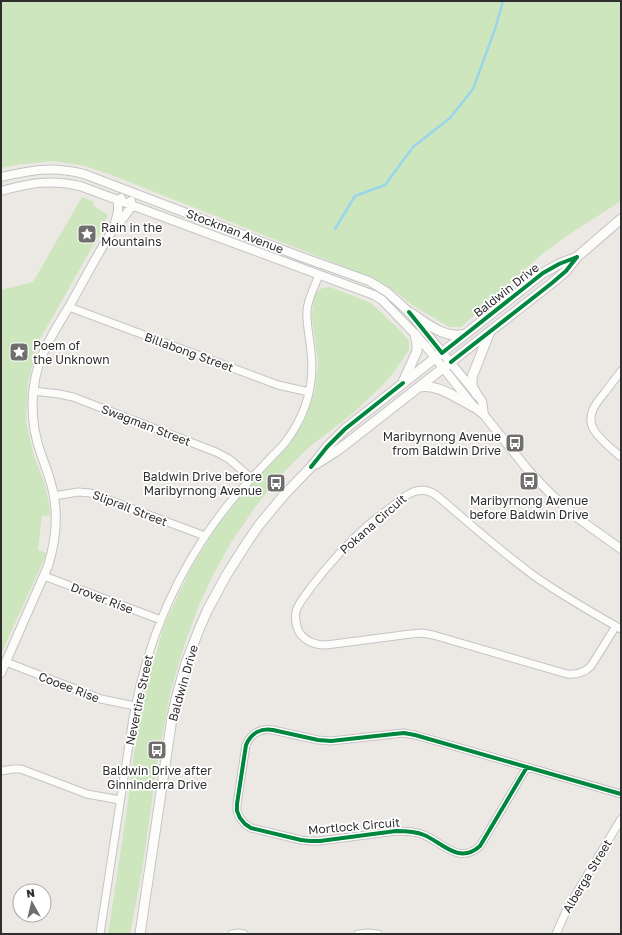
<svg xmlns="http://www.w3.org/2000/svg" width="622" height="935" viewBox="0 0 622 935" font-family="'Golos Text',sans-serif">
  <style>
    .green { fill: #cee6be }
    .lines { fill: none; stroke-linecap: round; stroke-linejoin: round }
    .stream { stroke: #99d6ec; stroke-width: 2.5 }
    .minor-casing { stroke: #c5c4c5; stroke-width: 9 }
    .tertiary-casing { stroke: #c5c4c5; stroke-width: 10 }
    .secondary-casing { stroke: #c5c4c5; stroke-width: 11 }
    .minor { stroke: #fcfcfb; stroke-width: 7 }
    .tertiary { stroke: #fcfcfb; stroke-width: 8 }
    .secondary { stroke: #fcfcfb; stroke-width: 9 }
    .cycleway-casing { stroke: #fff; stroke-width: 6 }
    .cycleway { stroke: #00873e; stroke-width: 4 }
    .labels { text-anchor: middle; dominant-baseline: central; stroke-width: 3.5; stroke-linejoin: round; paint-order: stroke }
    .poi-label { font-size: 12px; fill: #2e2e2e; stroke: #fff; text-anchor: start }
    .street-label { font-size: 12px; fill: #2e2e2e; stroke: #fff }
  </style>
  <rect width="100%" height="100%" fill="#ece8e4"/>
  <path class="green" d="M1,1H621V201L565,237L542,254L461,327H449L412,305L397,293L375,279L109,174L85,166L52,161L17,165L1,168Z
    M82,197L93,201L94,206L108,215L103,228L39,341L28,382L26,422L34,456L45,484L51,515L42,516L38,550L47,553L1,654V327L2,323L1,290L33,282Z
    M330,287L371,303L401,331L409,341V350L394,372L384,384L351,415L308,448L280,476L256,506L232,541L212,577L199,605L184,646L171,690L158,759L142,871L130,934H108L127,809L139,714L164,625L192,566L217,526L252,482L289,445L303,423L315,391L318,363L312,317L313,304L316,293L322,288Z"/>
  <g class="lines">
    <path class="stream" d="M335,229L355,196L385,185L413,147L450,118L473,89L495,29L503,1"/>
    <g class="minor-casing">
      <path id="minor" d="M69,307L278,385L309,392
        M621,371C616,378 611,384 606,391C597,402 585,415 594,430C600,440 612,449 621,457
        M33,391L59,394L73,397L216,452L229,459L251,478
        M54,496L78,492L90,493L205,536
        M44,576L161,620
        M616,626L591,666C584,673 577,675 567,674L433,635L422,633L411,634L326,645C315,645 305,641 299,632C296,626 295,618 296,611C299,602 307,593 312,586C329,564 346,545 366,527C379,516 393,506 407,495C417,489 427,489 436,495C468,522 499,550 533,575C561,595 591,612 621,629
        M6,662L101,699L135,706
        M527,767L480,846C459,865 443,843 424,835C415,831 405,831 396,831L320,841H310L301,840L251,828L245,824L240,818L237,811V804L246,745C251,733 261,728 273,730L318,740L331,741L394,734L404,733L415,735L621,794
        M1,771L13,769H21L87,794L120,800
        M100,934L133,718C147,641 178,568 227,506C245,484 265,464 284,444C305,417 315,386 311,352C310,339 306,323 307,310C308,299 315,285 319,275
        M232,934L239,933L244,934
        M358,934L368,933L378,934
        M556,934L567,909L621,819"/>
    </g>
    <g class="tertiary-casing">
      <path id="tertiary" d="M1,177C32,170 52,166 84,174L299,256L369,281L387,292L409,312L482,401L484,415
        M1,191C30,183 50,179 80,186L374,295L382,300L415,334L429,350L474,407L484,415L528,470L541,484L553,496L579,519L621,549
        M114,226L118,212V200L121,198
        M1,673L48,566C55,544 58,521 54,497C52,482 46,468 41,454C31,426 30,396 38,367C45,345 58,325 70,305C84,280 97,255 112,231C117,223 133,211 131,201"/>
    </g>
    <g class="secondary-casing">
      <path id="secondary" d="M409,312C426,322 444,340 465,334
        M403,382L417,351V344L415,334
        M419,387C437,383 458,399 474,407
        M477,395L472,386V377L489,334
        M316,464L335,452L346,444L552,283L566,271L577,257L621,219
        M140,934L172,718L176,699L186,663L200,627L208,609L227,574L248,541L259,525L284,495L311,467L327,447L345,429L543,273L559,264L577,257"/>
    </g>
    <use href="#minor" class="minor"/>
    <use href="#tertiary" class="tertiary"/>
    <use href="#secondary" class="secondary"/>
    <g class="cycleway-casing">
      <path id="cycleway" d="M409,312L442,353L543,273L559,264L577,257
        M451,362L552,283L566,271L577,257
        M311,467L327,447L345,429L403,383
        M527,767L480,846C459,865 443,843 424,835C415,831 405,831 396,831L320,841H310L301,840L251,828L245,824L240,818L237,811V804L246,745C251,733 261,728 273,730L318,740L331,741L394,734L404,733L415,735L621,794"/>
    </g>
    <use href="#cycleway" class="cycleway"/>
  </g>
  <defs>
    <g id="sight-square" transform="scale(1)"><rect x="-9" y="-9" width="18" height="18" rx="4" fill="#706f6e" stroke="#fff"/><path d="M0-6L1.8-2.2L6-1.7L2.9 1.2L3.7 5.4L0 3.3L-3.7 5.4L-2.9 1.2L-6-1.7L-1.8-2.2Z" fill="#fff"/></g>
    <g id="bus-square" transform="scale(1)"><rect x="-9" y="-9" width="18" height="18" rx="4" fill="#706f6e" stroke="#fff"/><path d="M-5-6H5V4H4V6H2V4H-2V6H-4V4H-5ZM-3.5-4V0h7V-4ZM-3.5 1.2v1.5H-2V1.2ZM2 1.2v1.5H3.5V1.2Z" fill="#fff"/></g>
  </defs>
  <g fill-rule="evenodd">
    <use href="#sight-square" x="87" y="234"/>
    <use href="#sight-square" x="19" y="352"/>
    <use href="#bus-square" x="515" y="443"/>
    <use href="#bus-square" x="529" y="481"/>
    <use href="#bus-square" x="276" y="483"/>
    <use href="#bus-square" x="157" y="750"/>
  </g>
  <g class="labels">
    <g class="poi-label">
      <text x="101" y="227">Rain in the<tspan x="101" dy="14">Mountains</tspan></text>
      <text x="33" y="345">Poem of<tspan x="33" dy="14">the Unknown</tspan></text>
      <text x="501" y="436" text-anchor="end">Maribyrnong Avenue<tspan x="501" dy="14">from Baldwin Drive</tspan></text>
      <text x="262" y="476" text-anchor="end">Baldwin Drive before<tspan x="262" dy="14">Maribyrnong Avenue</tspan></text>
      <text x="529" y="500" text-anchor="middle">Maribyrnong Avenue<tspan x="529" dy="14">before Baldwin Drive</tspan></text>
      <text x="157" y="770" text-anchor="middle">Baldwin Drive after<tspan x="157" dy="14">Ginninderra Drive</tspan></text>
    </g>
    <g class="street-label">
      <text transform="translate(235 231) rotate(21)">Stockman Avenue</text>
      <text transform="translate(506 290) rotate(-38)">Baldwin Drive</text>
      <text transform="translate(189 352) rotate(20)">Billabong Street</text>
      <text transform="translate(146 425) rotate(21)">Swagman Street</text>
      <text transform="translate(130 508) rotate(21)">Sliprail Street</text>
      <text transform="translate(373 524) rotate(-41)">Pokana Circuit</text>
      <text transform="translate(102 598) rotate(21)">Drover Rise</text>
      <text transform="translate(183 683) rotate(-74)">Baldwin Drive</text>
      <text transform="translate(69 687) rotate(21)">Cooee Rise</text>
      <text transform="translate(139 700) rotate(-78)">Nevertire Street</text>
      <text transform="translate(354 826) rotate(-5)">Mortlock Circuit</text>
      <text transform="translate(587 876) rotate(-59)">Alberga Street</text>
    </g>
  </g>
  <rect width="622" height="935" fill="none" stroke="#2e2e2e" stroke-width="4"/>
  <g transform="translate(32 903) rotate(352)"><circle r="19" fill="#ffffff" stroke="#ababab"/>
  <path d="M0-3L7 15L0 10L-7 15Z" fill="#706f6e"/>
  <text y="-6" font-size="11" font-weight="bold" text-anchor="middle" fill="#2e2e2e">N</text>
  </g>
</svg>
